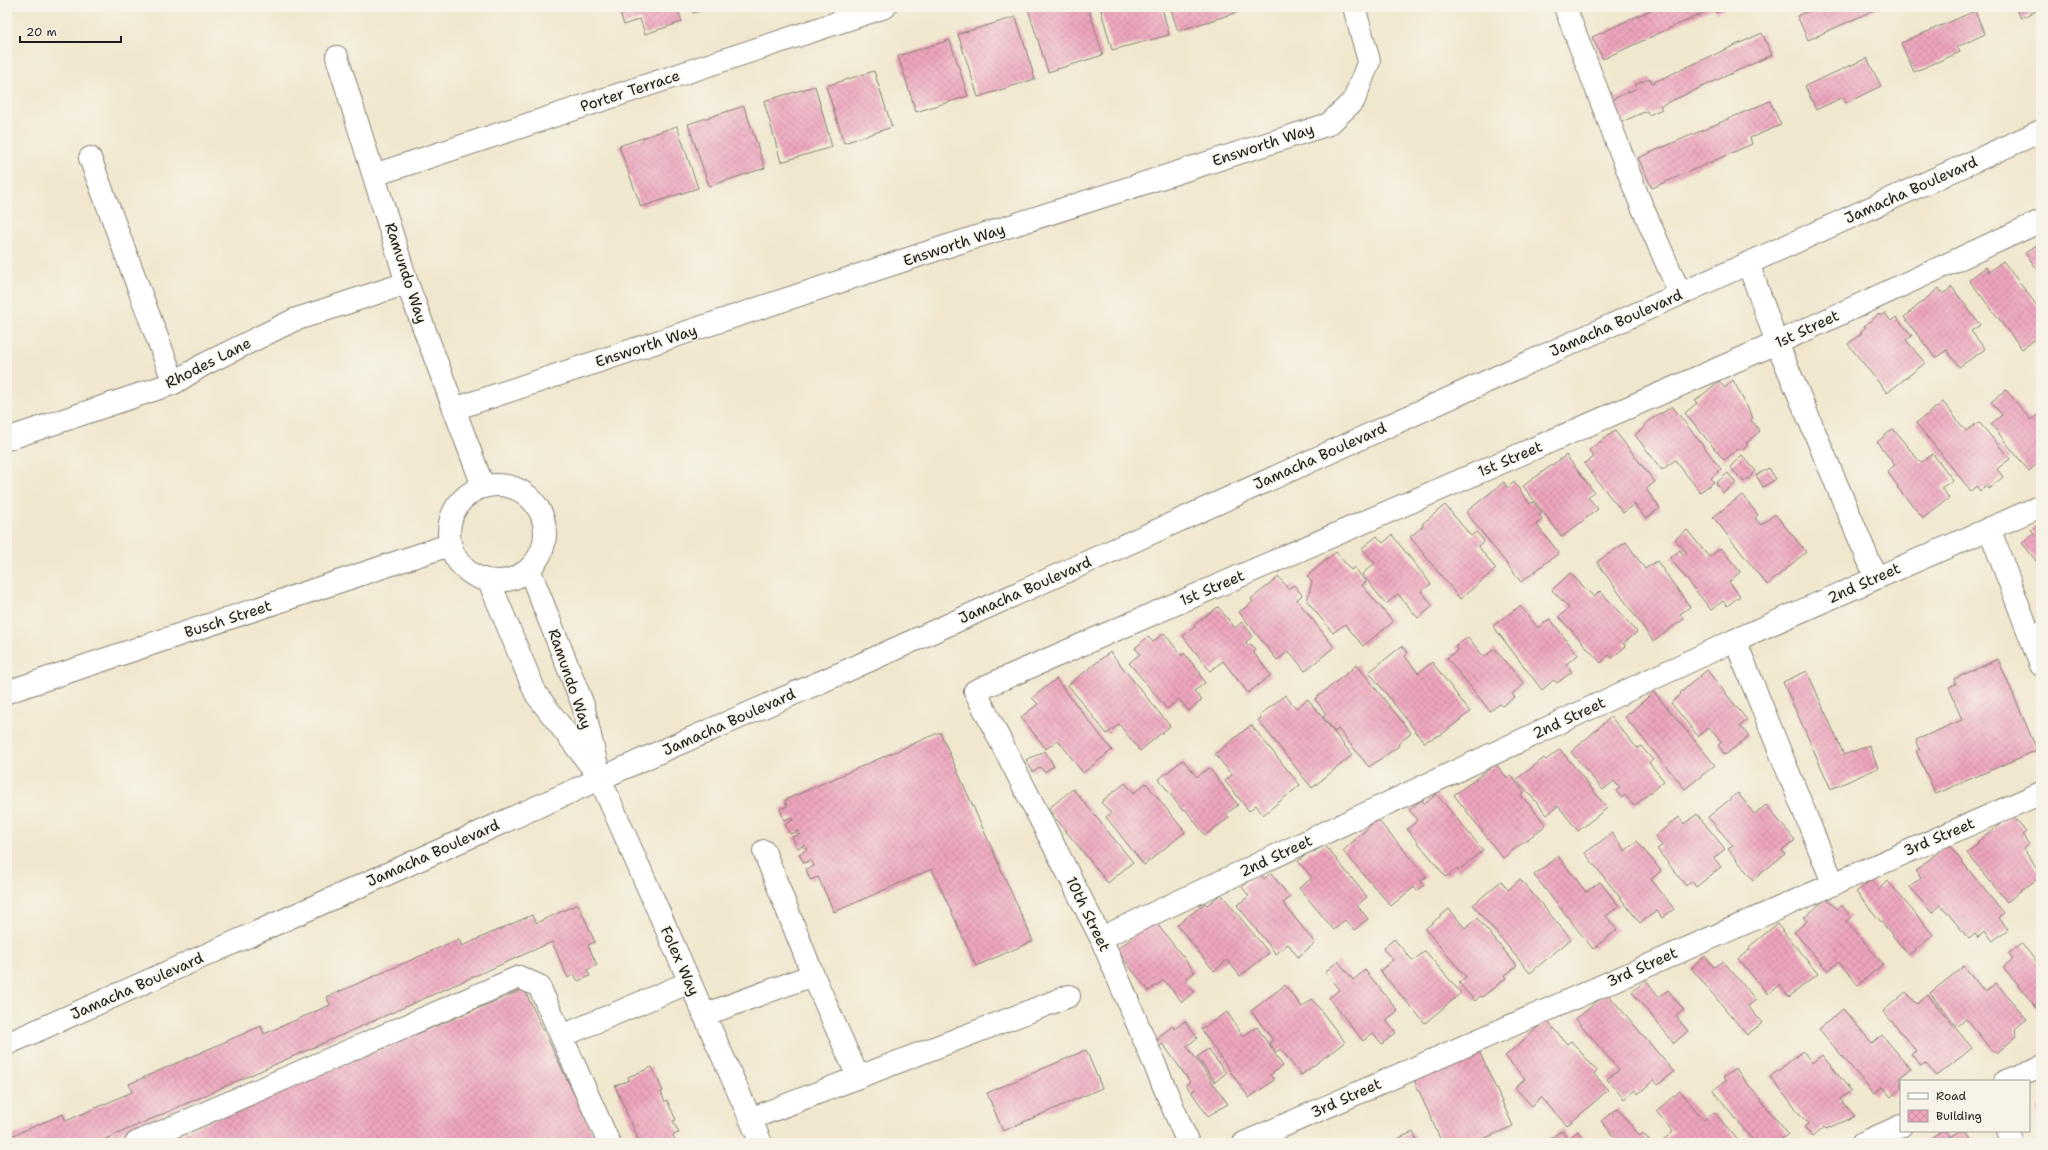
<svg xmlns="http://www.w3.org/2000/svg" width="2048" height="1150" viewBox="0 0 2048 1150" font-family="'Shantell Sans',sans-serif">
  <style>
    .building { fill: url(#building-cross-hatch) }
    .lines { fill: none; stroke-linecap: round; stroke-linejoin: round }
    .minor-casing { stroke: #868275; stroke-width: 24 }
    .major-casing { stroke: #868275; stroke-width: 24 }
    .minor { stroke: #fff; stroke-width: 22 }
    .major { stroke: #fff; stroke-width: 22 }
    .labels { text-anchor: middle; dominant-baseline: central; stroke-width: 3; stroke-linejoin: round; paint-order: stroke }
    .street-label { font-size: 15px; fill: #1c1c1c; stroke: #f7f3e8 }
  </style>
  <defs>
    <pattern id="building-cross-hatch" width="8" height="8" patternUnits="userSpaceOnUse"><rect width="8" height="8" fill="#eda4bd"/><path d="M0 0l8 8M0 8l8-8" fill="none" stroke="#cb8da2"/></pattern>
  </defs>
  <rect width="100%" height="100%" fill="#f7f3e8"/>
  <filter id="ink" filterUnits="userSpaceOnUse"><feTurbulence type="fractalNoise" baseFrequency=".025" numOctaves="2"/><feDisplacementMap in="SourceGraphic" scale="8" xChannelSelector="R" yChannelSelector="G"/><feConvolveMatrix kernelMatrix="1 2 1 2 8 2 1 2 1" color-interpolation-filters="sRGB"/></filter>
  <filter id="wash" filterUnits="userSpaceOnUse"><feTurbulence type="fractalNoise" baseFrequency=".012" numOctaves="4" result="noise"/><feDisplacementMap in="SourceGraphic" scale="16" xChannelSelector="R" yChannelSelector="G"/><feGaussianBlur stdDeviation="0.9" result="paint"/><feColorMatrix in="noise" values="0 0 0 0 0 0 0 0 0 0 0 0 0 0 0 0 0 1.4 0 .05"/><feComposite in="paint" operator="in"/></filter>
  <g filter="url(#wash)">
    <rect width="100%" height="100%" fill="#f0e7ce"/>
    <g id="blocks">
      <path class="building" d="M618,7H677L682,22L645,34L640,19L624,25Z
        M691,7H712L693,13Z
        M1034,7H1088L1103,55L1048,72L1028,9Z
        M1100,7H1162L1169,35L1112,50Z
        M1170,7H1236L1238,12L1178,31Z
        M1657,7H1728L1716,13L1714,8L1603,59L1592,37Z
        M1818,7H1881L1808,40L1797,16Z
        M2015,7H2041V9L2021,18Z
        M1975,11L1985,34L1957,47L1960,52L1914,72L1901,43Z
        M1016,17L1035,79L978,97L958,34Z
        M1762,33L1772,55L1660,106L1662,109L1649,115L1647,111L1619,123L1609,101L1637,88L1635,85L1650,78L1652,83Z
        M950,40L968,96L916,112L898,56Z
        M1867,58L1881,86L1846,103L1843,97L1816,110L1805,86Z
        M874,71L892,127L844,143L826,86Z
        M815,86L832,147L781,162L764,101Z
        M1770,101L1781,125L1750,138L1752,144L1652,188L1638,158Z
        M744,106L765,168L709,186L688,124Z
        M677,126L698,188L641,207L619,146Z
        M2038,244L2041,246V274L2025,253Z
        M2003,261L2041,311V342L2037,338L2022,349L1969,280L1986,267L1989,272Z
        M1952,287L1980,325L1971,331L1985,349L1959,367L1947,350L1935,358L1904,317L1939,288L1943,294Z
        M1885,313L1891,321L1896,317L1912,336L1906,340L1925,363L1887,393L1848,344L1862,333L1860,332L1866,327L1864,326L1879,314L1880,316Z
        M1733,380L1753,418L1751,420L1760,431L1746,443L1748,445L1742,450L1739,448L1724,460L1685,413L1697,403L1695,401L1719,381L1725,388Z
        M2006,390L2031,420L2041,412V464L2039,462L2029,471L1991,424L2002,415L1991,402Z
        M1943,402L1966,431L1979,422L2010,459L1997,469L2003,477L1989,489L1987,486L1980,491L1976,486L1971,491L1916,423Z
        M1672,406L1721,469L1711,478L1714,482L1700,492L1675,460L1662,470L1635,435L1646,426L1644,425L1660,413L1661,414Z
        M1893,429L1921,463L1933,454L1953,480L1941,488L1949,498L1923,518L1897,487L1898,486L1887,471L1895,465L1877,442Z
        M1615,431L1655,482L1646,489L1660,508L1646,519L1634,504L1623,513L1584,464L1594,457L1589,450Z
        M1566,455L1594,492L1588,497L1598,509L1562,537L1523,486Z
        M1742,455L1756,471L1744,482L1730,467Z
        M1769,468L1776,479L1763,487L1756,475Z
        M1728,473L1736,483L1723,493L1716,483Z
        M1504,482L1507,488L1514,482L1530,504L1533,502L1542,513L1539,515L1543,519L1536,524L1559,553L1521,582L1466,512Z
        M1742,495L1758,515L1755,518L1761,525L1775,514L1806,552L1767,585L1713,517Z
        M1445,505L1471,536L1476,532L1484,541L1478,546L1496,569L1460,599L1410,537L1423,526L1422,524Z
        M2041,523V567L2022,543L2034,533L2031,530Z
        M1687,530L1709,557L1721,548L1740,572L1729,582L1740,596L1727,606L1723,601L1711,610L1670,558L1680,550L1683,555L1687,553L1675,539Z
        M1392,535L1431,584L1421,591L1433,606L1418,618L1398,594L1386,604L1362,574L1375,563L1362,548L1377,536L1383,543Z
        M1626,542L1645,569L1657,561L1690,607L1680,614L1684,619L1653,641L1597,562Z
        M1336,552L1351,570L1354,567L1366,582L1362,585L1393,622L1363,646L1345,624L1333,633L1307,601L1312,582L1307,576Z
        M1570,573L1594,597L1600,591L1637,632L1623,644L1626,646L1612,658L1609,655L1601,663L1559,617L1569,608L1552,590Z
        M1279,577L1288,589L1294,585L1302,595L1297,600L1334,647L1305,671L1289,651L1277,660L1239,612L1253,602L1251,599Z
        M1520,606L1538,628L1550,619L1578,655L1566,664L1572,672L1557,683L1554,680L1542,690L1493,626Z
        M1218,607L1235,628L1242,622L1253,636L1246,642L1248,646L1251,644L1255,649L1253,652L1271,675L1248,693L1223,661L1210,671L1183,636L1195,627L1194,625Z
        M1164,633L1182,656L1184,653L1201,674L1200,675L1205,683L1194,691L1202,700L1189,711L1179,699L1167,709L1129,663L1140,654L1135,648L1148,637L1153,642Z
        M1468,637L1484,657L1495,649L1524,684L1512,694L1515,697L1502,706L1500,704L1490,711L1447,658L1458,650L1455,647Z
        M1402,646L1408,653L1405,656L1418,673L1432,662L1470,712L1442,734L1424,742L1369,672Z
        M1110,652L1170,726L1140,751L1119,724L1107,734L1068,685Z
        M1998,659L2037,750L1936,794L1916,751L1920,749L1916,740L1962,720L1949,687L1956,684L1954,679Z
        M1357,665L1411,733L1398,744L1399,746L1369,767L1338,729L1335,732L1323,717L1326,714L1315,699Z
        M1707,670L1747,720L1740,726L1749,736L1725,755L1718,745L1722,742L1709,727L1698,736L1671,703L1681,694L1680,693Z
        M1807,671L1844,755L1869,745L1878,768L1831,789L1783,682Z
        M1056,679L1112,750L1083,773L1058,740L1046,749L1021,717L1038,704L1032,698Z
        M1654,692L1715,765L1685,789L1625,717Z
        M1285,695L1296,708L1308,699L1352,755L1312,788L1258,720L1261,718L1259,716Z
        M1611,717L1637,748L1641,746L1653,760L1649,763L1664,781L1634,806L1625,795L1622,798L1616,791L1620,788L1614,781L1603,790L1571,752Z
        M1251,725L1300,785L1263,815L1256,805L1249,811L1225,781L1232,775L1215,754Z
        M940,732L1033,941L976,966L932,869L834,912L818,877L810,880L806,869L814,866L811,860L804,863L799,854L807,850L805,845L798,848L792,837L800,834L798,831L790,834L785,824L793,820L792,817L784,820L780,809L787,806L785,800Z
        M1560,749L1607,808L1578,831L1558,806L1547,815L1517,779L1544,758L1546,760Z
        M1045,751L1054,766L1044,772L1040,767L1033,772L1026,760Z
        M1183,760L1197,777L1209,768L1238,805L1226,814L1229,818L1205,835L1185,809L1183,811L1159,779Z
        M1496,764L1507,778L1511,775L1524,792L1521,795L1546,825L1503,858L1454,795Z
        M1125,783L1134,793L1146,783L1185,832L1144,865L1106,817L1111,813L1101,802Z
        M1073,789L1133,862L1108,883L1048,809Z
        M1738,793L1754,814L1766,805L1795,840L1782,851L1785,854L1753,880L1728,849L1733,846L1708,817Z
        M1436,794L1483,850L1458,871L1457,868L1446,877L1407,829L1418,820L1409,810L1422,800L1425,804Z
        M1697,814L1725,849L1714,858L1721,867L1696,887L1692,881L1686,886L1657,849L1662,846L1655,836L1679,817L1684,824Z
        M2012,815L2026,832L2022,835L2029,844L2023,849L2041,873V876L2007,902L1967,853L1978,843L1977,842Z
        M1377,819L1427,877L1421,881L1424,885L1417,891L1414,887L1391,906L1343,851Z
        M1612,833L1625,851L1637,841L1661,871L1651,879L1674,909L1662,918L1657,911L1640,923L1585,853Z
        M1324,844L1367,897L1357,905L1368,919L1354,930L1345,920L1334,930L1299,888L1312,878L1298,861L1312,850L1314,852Z
        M1948,844L2004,914L1999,918L2008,929L1993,941L1985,931L1978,938L1975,934L1969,939L1941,905L1932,913L1910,887L1921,878L1915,871Z
        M1558,856L1586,892L1600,882L1619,906L1606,916L1617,930L1593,949L1534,875Z
        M1259,873L1264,879L1271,873L1290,898L1283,903L1315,943L1298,957L1288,944L1276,954L1237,905L1249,896L1242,887Z
        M1520,879L1571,939L1530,973L1473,905L1501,881L1508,890Z
        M1871,880L1879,889L1888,881L1933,935L1909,955L1856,892Z
        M1221,894L1269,953L1240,976L1227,960L1214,971L1177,925L1205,903L1207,905Z
        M1827,898L1837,909L1841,905L1851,917L1846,921L1883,964L1858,985L1839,962L1828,971L1794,932L1807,921L1804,918Z
        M578,904L595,942L588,945L597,965L587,970L590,976L578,981L574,974L568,978L552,942L97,1143H7V1138L63,1114L66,1121L132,1092L129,1084L261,1026L264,1034L330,1005L327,997L459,939L462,946L532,915L536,923Z
        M1449,909L1465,928L1477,918L1517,966L1504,976L1506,978L1482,997L1480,996L1475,1001L1459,983L1466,977L1425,929Z
        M1153,919L1195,972L1185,980L1194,992L1182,1002L1164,980L1149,991L1116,950L1132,938L1129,934Z
        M1777,924L1818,974L1789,997L1779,985L1768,994L1738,959L1750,949L1749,947Z
        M1394,939L1413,961L1425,951L1461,993L1425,1023L1380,971L1393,960L1383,949Z
        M2021,943L2041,967L2040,1012L2003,967L2013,959L2009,953Z
        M1705,956L1714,967L1723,961L1756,1000L1748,1006L1762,1023L1747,1035L1691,968Z
        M1338,961L1353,980L1365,970L1398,1011L1386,1020L1396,1033L1382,1044L1373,1033L1363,1041L1329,998L1339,990L1325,972Z
        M1964,966L1985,992L1996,983L2027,1019L2015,1029L2017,1036L1997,1053L1995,1050L1993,1052L1966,1019L1957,1027L1930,993Z
        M1646,980L1659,997L1668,990L1684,1010L1676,1016L1688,1031L1674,1043L1632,992Z
        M1285,985L1302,1007L1312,999L1345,1042L1301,1075L1281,1049L1276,1052L1269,1043L1273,1040L1251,1011Z
        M524,989L597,1143H157Z
        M1906,992L1917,1004L1928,995L1972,1048L1937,1076L1925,1063L1921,1066L1911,1054L1916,1051L1883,1011Z
        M1607,993L1674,1072L1658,1085L1654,1080L1638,1094L1635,1090L1624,1099L1607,1079L1619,1070L1576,1019Z
        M1843,1009L1872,1043L1882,1035L1911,1069L1899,1078L1901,1081V1088L1891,1097L1882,1087L1874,1094L1819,1029Z
        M1227,1012L1243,1036L1257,1027L1283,1066L1270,1075L1274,1080L1249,1098L1201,1029Z
        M1546,1020L1567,1044L1571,1041L1597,1071L1594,1074L1608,1090L1567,1126L1541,1097L1532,1106L1515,1088L1525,1079L1505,1056Z
        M1185,1021L1197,1038L1187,1046L1228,1104L1208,1116L1192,1093L1195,1089L1191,1092L1186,1085L1190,1082L1163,1044L1159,1047L1155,1041L1159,1039L1158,1037L1173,1026L1175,1029Z
        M1208,1049L1226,1073L1215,1082L1197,1057Z
        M1086,1050L1102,1088L1003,1131L987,1093Z
        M1479,1051L1513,1126L1474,1143H1442L1414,1080Z
        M1803,1051L1812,1063L1822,1055L1851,1091L1840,1099L1855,1116L1826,1129L1824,1127L1812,1137L1804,1127L1808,1124L1770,1077Z
        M652,1067L663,1091L661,1092L665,1102L667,1100L676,1120L673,1121L679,1133L673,1135L676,1143H640L615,1086L629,1080L628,1077Z
        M1735,1068L1788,1134L1777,1143H1755L1713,1090L1726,1081L1723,1078Z
        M1680,1091L1704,1120L1714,1112L1739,1143H1665L1663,1140L1673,1132L1656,1111Z
        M2041,1105V1114L2037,1109Z
        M1618,1108L1640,1136L1643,1133L1651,1143H1619L1601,1121Z
        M1562,1130L1568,1139L1578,1131L1587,1143H1545Z
        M1941,1131H1946L1950,1137L1959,1131H1966L1974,1143H1923Z
        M1413,1132L1418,1143H1402L1399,1138Z"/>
    </g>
  </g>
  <g filter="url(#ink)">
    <use href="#blocks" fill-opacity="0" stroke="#868275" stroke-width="1"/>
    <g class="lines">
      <g class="minor-casing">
        <path id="minor" d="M1565,7L1638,197L1680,294
          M337,57L407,283L483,486
          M90,158L174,383
          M374,175L885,7
          M1748,263L1777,343L1876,578
          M454,409L923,254L1329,124L1354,100L1369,61L1354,7
          M7,439L174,383L203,365L294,320L407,283
          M449 533a48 48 0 1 1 96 0a48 48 0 1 1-96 0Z
          M1989,528L2041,665
          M529,569L583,705L600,779L761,1143
          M489,581L536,694L595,771
          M1735,640L1833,883
          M7,692L449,545
          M764,851L813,975
          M1101,938L1735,640L2041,506
          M704,1015L813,975L858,1077
          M562,1036L690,982
          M2005,1081L2041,1067
          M750,1119L1069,996
          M2008,1131L2012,1143
          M136,1143L519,977L539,986L609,1143
          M1188,1143L1101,938L975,691L1777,343L2041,221
          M1244,1143L2041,793
          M1863,1143L1901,1126"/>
      </g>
      <g class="major-casing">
        <path id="major" d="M7,1044L662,751L846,671L2041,131"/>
      </g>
      <use href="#minor" class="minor"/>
      <use href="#major" class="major"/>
    </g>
  </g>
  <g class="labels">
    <g class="street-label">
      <text transform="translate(630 91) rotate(-18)">Porter Terrace</text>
      <text transform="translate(1263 145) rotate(-18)">Ensworth Way</text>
      <text transform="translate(1911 190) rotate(-24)">Jamacha Boulevard</text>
      <text transform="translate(954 245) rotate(-18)">Ensworth Way</text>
      <text transform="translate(406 273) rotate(72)">Ramundo Way</text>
      <text transform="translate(1616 323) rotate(-24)">Jamacha Boulevard</text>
      <text transform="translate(1807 329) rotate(-25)">1st Street</text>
      <text transform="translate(646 346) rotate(-18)">Ensworth Way</text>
      <text transform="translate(208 363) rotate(-27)">Rhodes Lane</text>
      <text transform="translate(1320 456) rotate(-24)">Jamacha Boulevard</text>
      <text transform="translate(1510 459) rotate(-23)">1st Street</text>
      <text transform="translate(1864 583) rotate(-24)">2nd Street</text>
      <text transform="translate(1212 588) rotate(-23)">1st Street</text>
      <text transform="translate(1025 590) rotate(-24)">Jamacha Boulevard</text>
      <text transform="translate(228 619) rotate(-18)">Busch Street</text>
      <text transform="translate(570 679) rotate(71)">Ramundo Way</text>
      <text transform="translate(1569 718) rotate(-25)">2nd Street</text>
      <text transform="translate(729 722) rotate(-24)">Jamacha Boulevard</text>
      <text transform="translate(1939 837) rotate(-23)">3rd Street</text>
      <text transform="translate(433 853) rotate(-24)">Jamacha Boulevard</text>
      <text transform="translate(1276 856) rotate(-25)">2nd Street</text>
      <text transform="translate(1088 914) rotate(64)">10th Street</text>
      <text transform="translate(680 961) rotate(66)">Folex Way</text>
      <text transform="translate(1642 967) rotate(-24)">3rd Street</text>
      <text transform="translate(137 986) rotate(-24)">Jamacha Boulevard</text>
      <text transform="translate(1346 1098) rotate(-24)">3rd Street</text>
    </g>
  </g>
  <rect width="2048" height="1150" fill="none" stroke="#f7f3e8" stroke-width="24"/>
  <rect x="1900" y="1080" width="130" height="52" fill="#f7f3e8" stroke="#9f9d96"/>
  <rect x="1908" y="1093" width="20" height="6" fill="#ffffff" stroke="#9f9d96"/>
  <text x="1936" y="1100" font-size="12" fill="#1c1c1c">Road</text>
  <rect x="1908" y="1110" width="20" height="12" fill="url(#building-cross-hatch)" stroke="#9f9d96"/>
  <text x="1936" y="1120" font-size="12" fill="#1c1c1c">Building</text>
  <path d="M20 36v6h101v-6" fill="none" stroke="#1c1c1c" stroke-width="2"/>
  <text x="26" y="36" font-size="12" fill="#1c1c1c" stroke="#f7f3e8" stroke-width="3" paint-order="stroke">20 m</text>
</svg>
